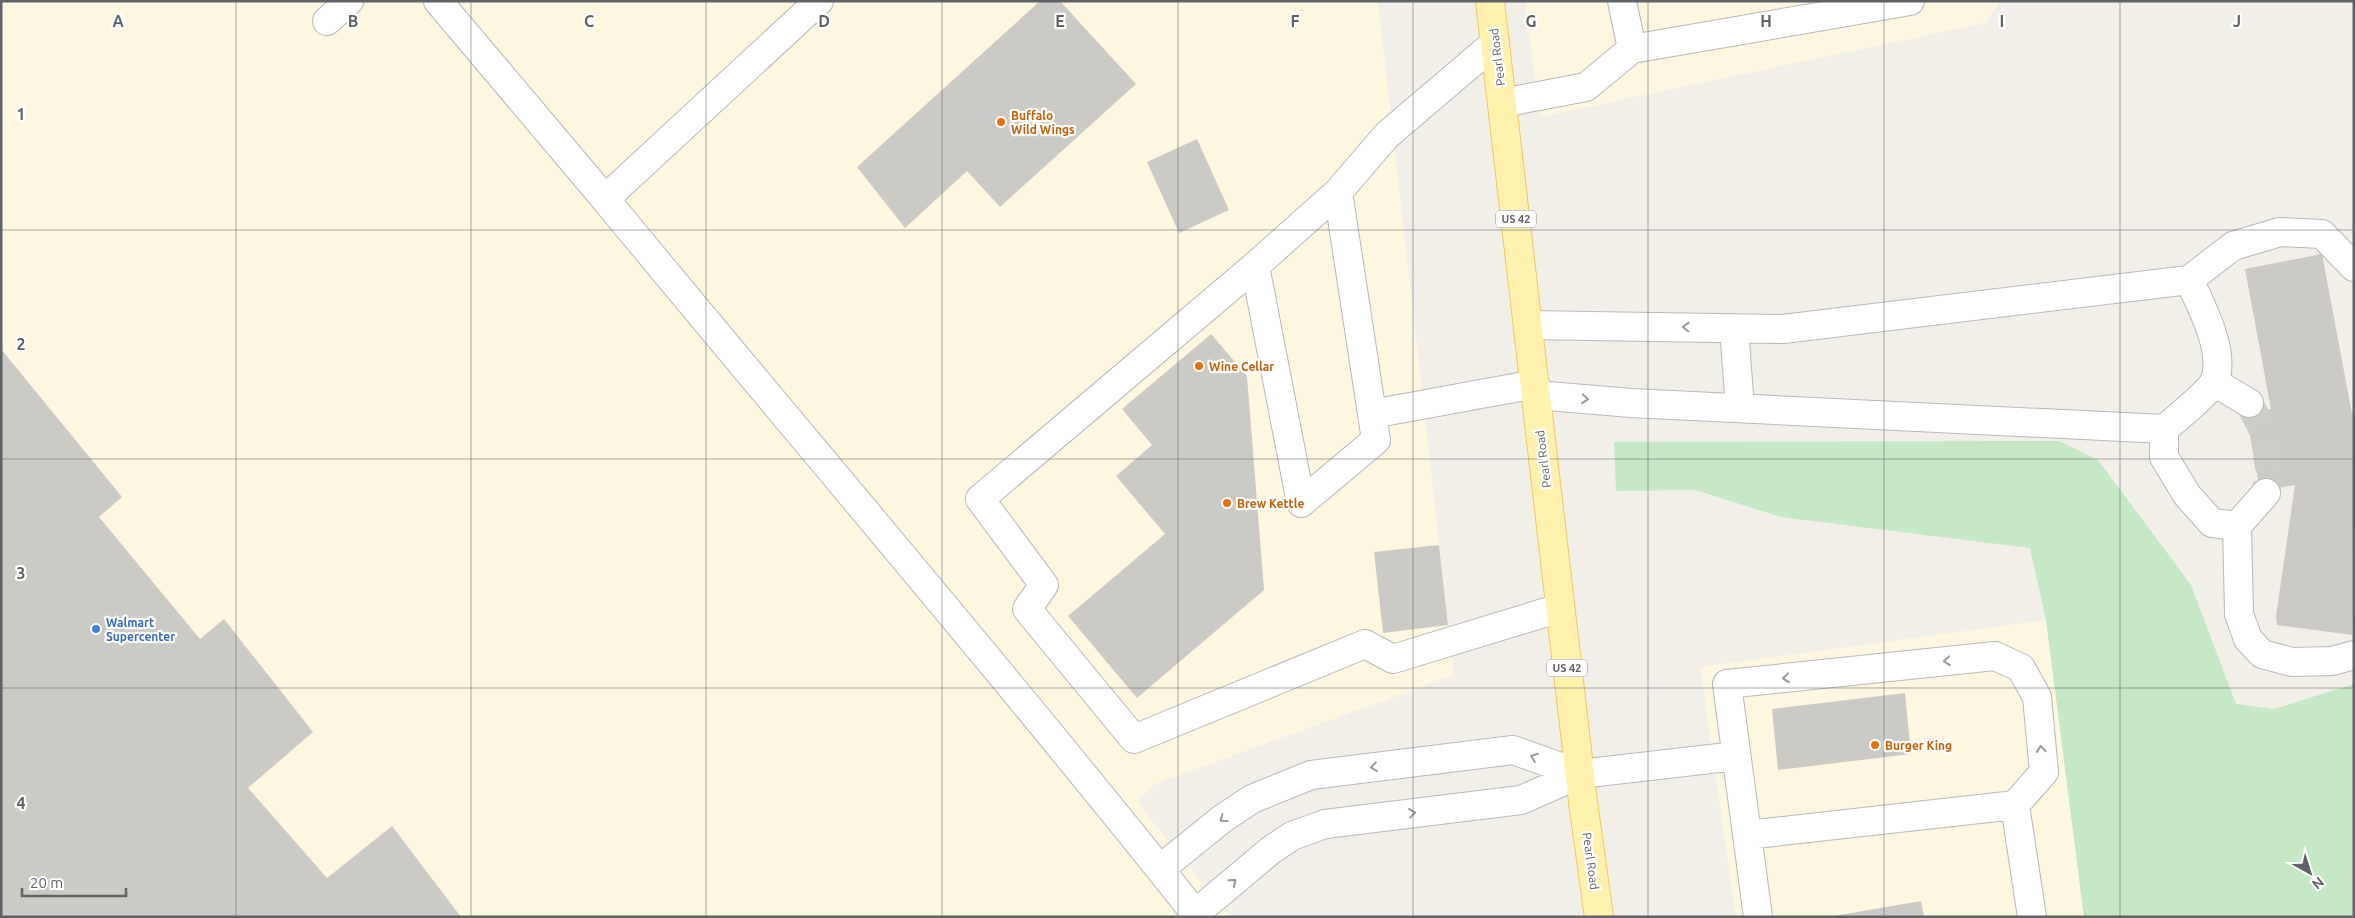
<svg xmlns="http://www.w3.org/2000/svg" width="2355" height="918" viewBox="0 0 2355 918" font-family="Ubuntu,sans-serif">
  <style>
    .commercial { fill: #fef7e0 }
    .green { fill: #c5e8c5 }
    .building { fill: #cccac5 }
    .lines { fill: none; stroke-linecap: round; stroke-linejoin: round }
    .minor-tunnel { stroke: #ccccc8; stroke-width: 28; stroke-dasharray: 28 14; stroke-linecap: butt }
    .minor-casing { stroke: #b5b8bc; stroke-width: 30 }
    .major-casing { stroke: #f2c960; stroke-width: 30 }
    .minor { stroke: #fff; stroke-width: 28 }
    .major { stroke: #fff2af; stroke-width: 28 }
    .oneway { stroke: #979a9d }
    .grid { fill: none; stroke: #5f6368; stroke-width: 1; stroke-opacity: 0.55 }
    .food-dot { fill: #e8710a; stroke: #fff; stroke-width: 2 }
    .shop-dot { fill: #3f7fe0; stroke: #fff; stroke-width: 2 }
    .labels { text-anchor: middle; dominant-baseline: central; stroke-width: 4.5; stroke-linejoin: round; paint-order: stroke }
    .shield { fill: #fff; stroke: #8f9295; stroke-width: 1 }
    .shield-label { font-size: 11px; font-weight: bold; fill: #5f6368 }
    .street-label { font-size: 12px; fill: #5f6368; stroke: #fff }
    .food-label { font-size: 12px; font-weight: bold; fill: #c56008; stroke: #fff; text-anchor: start }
    .shop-label { font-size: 12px; font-weight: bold; fill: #366cbe; stroke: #fff; text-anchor: start }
    .grid-label { font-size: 16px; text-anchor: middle; font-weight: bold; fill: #5f6368; stroke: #fff; stroke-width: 4.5; stroke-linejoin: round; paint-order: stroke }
  </style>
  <rect width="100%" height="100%" fill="#f1efe8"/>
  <path class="commercial" d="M1,1H1378L1454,675L1155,784L1137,802L1230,917H1Z
    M1525,1H2001L1985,23L1540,117Z
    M2046,620L2084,917H1736L1700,667Z"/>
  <path class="green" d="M2059,441L2098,460L2191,585L2236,704L2274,709L2354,684V917H2084L2046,620L2030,548L1781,517L1695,490L1616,491L1614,442Z"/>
  <path class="building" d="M1040,1H1060L1136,84L1000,207L967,171L905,228L857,167Z
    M1197,139L1229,210L1179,233L1147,162Z
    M2322,254L2352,414L2354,413L2352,635L2277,625L2276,616L2295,485L2260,491L2246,414L2271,409L2245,269Z
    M1211,334L1247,376L1264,590L1137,698L1068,616L1165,534L1116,476L1152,445L1122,409Z
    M1,349L122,497L99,517L200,639L224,619L313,732L248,788L327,878L392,826L461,917H1Z
    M1439,545L1448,625L1383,633L1374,552Z
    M1905,693L1911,754L1778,770L1772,709Z
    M1921,901L1924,917H1834V916Z"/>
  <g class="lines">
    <path class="minor-tunnel" d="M2249,403L2265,434L2269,468L2266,493"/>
    <g class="minor-casing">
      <path id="minor" d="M438,1L605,199
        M819,1L605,199C802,438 1005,674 1198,917
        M1622,1L1632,49
        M327,21L349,1
        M1502,103L1586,87L1632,49L1910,1
        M1338,192L1255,266L1301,503L1376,440L1338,192L1387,135L1495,43
        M1255,266L980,499L1044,585L1027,609L1134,739L1365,644L1393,659L1560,608
        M1528,325L1783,329L2189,280L2233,246L2280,232L2322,234L2354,267
        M1734,328L1740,408
        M2214,382L2249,403
        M1536,395L1631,403L2164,429V457L2187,495L2212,523L2237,526L2239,614L2248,639L2262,654L2292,662L2332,661L2354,655
        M1372,414L1535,384
        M2164,429C2174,421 2209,392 2214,382C2227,354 2201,305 2189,280
        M2237,526L2266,493
        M2015,805L2032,917
        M1747,835L2015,805L2044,772L2037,697L2021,668L1995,656L1727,684L1758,917
        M1160,869L1222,819L1252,799L1311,775L1513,750L1580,774
        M1196,913L1271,850L1292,836L1325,824L1521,800L1580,774L1736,756"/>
    </g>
    <g class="major-casing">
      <path id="major" d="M1490,1L1583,802L1599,917"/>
    </g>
    <use href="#minor" class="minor"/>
    <use href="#major" class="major"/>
  </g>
  <defs><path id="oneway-chevron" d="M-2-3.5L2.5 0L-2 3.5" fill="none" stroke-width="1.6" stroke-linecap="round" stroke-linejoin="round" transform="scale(1.25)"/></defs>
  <g class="oneway">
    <use href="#oneway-chevron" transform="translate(1686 327) rotate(-179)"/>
    <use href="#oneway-chevron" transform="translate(1585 399) rotate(5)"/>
    <use href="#oneway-chevron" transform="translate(1947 661) rotate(174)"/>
    <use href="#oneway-chevron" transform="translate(1786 678) rotate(174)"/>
    <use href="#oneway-chevron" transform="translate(2041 749) rotate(-95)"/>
    <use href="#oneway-chevron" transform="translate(1534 757) rotate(-160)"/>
    <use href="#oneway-chevron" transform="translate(1374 767) rotate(173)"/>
    <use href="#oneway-chevron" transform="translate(1412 813) rotate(-7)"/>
    <use href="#oneway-chevron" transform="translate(1223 819) rotate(144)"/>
    <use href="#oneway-chevron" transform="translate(1233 882) rotate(-40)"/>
  </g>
  <path class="grid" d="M236,1V917M471,1V917M706,1V917M942,1V917M1178,1V917M1413,1V917M1648,1V917M1884,1V917M2120,1V917M1,230H2354M1,459H2354M1,688H2354"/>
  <g class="food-dot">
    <circle cx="1001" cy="122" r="5"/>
    <circle cx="1199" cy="366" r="5"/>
    <circle cx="1227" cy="503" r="5"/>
    <circle cx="1875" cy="745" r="5"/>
  </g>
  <circle class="shop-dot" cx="96" cy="629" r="5"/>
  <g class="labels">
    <g class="shield">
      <rect x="1496" y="210.5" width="40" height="17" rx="4"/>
      <rect x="1547" y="659.5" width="40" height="17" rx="4"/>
    </g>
    <g class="shield-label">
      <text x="1516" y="219">US 42</text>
      <text x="1567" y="668">US 42</text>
    </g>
    <g class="street-label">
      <text transform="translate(1497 57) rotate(-97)">Pearl Road</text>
      <text transform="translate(1543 459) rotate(-97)">Pearl Road</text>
      <text transform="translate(1591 861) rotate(82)">Pearl Road</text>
    </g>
    <g class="food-label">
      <text x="1011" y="115">Buffalo<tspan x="1011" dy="14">Wild Wings</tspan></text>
      <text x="1209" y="366">Wine Cellar</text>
      <text x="1237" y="503">Brew Kettle</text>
      <text x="1885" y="745">Burger King</text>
    </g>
    <g class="shop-label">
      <text x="106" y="622">Walmart<tspan x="106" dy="14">Supercenter</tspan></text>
    </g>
  </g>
  <g class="grid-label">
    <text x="118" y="27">A</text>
    <text x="353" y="27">B</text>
    <text x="589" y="27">C</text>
    <text x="824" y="27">D</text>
    <text x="1060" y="27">E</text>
    <text x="1295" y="27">F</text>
    <text x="1531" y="27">G</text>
    <text x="1766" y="27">H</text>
    <text x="2002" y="27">I</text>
    <text x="2237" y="27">J</text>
    <text x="21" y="120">1</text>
    <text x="21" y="350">2</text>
    <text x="21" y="579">3</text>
    <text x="21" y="809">4</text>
  </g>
  <rect width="2355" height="918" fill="none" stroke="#5f6368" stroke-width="5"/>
  <g transform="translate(2310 873) rotate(141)" stroke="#ffffff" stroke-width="4" paint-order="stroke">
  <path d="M0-4L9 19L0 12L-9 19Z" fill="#5f6368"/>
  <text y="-8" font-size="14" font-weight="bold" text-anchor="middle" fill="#5f6368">N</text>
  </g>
  <path d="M22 888v8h104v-8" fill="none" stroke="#5f6368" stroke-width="2.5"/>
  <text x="30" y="888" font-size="15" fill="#5f6368" stroke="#ffffff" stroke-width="4" paint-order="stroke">20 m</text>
</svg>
